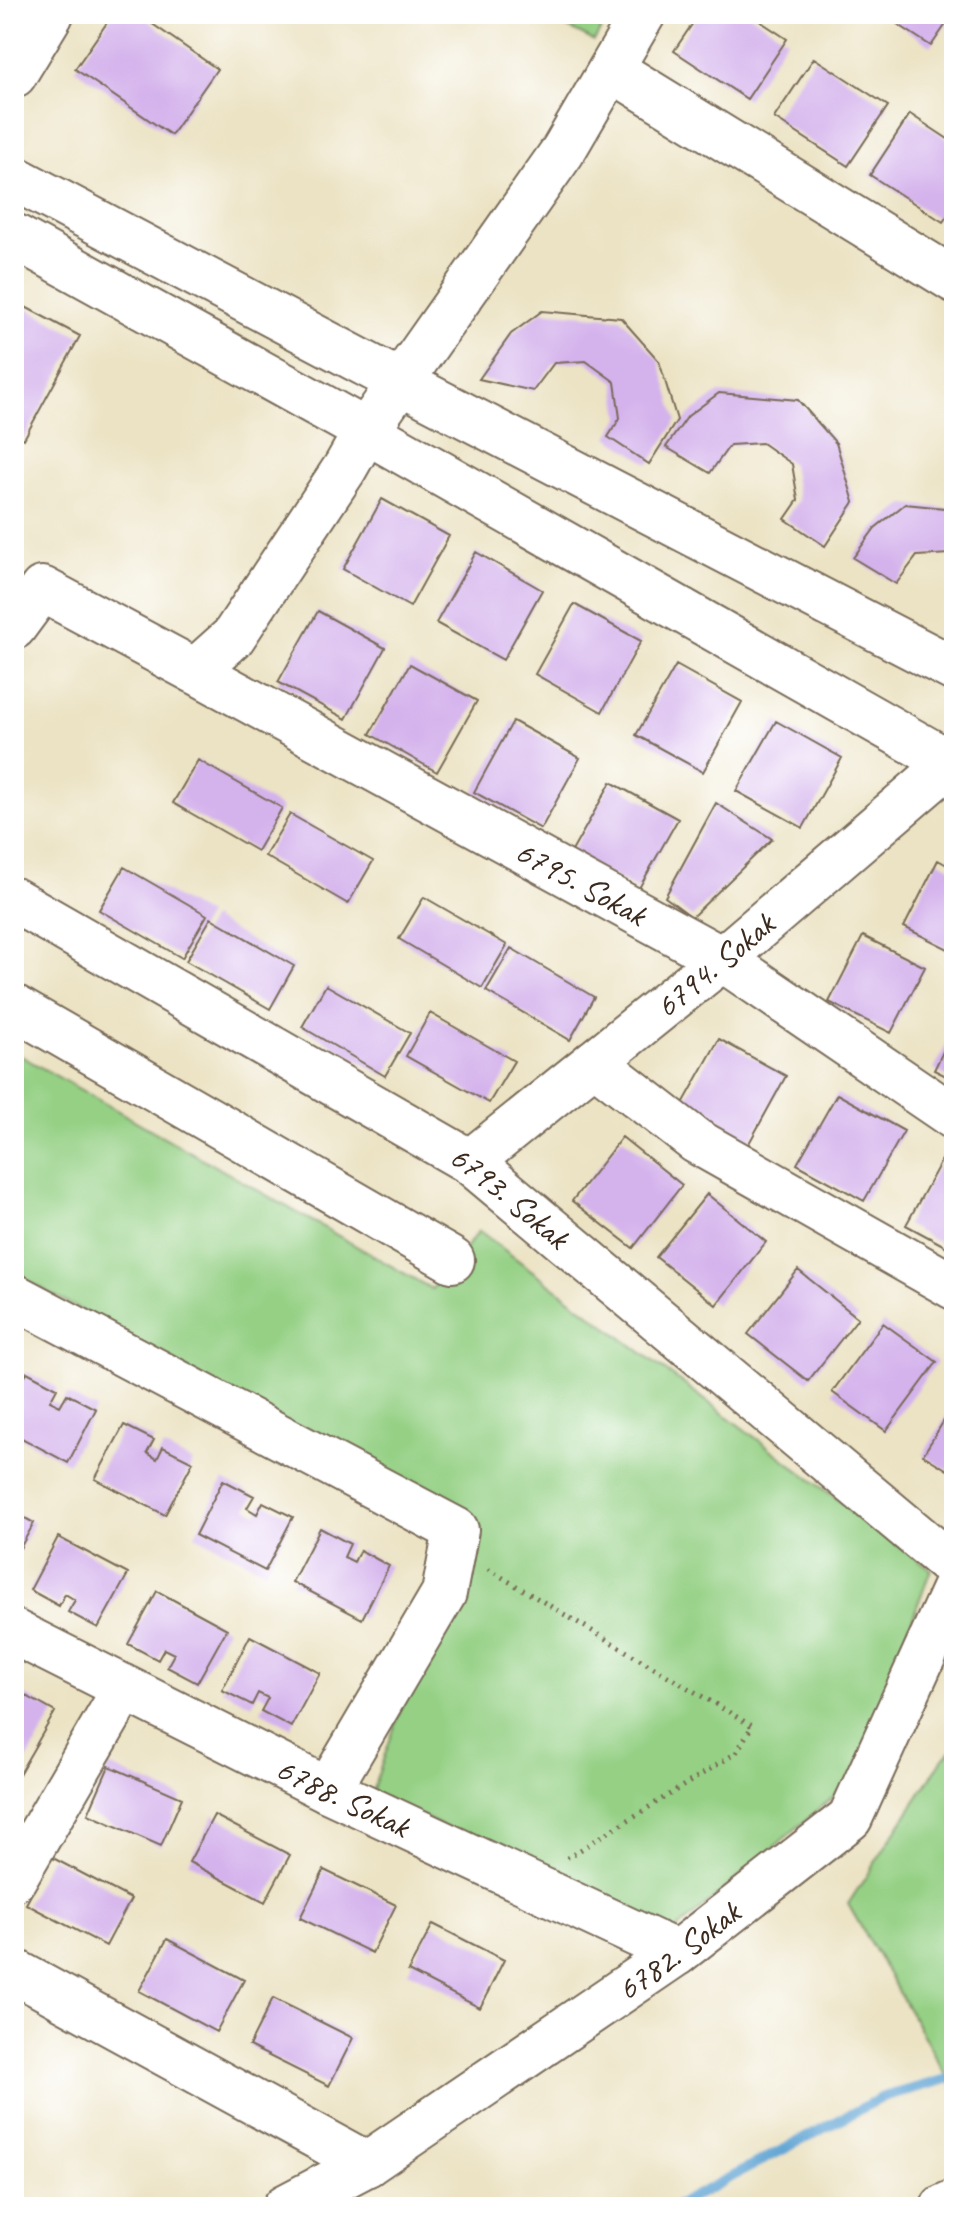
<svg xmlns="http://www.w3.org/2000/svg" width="968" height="2221" viewBox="0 0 968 2221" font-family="Caveat,sans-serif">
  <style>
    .green { fill: #95d085; stroke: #687d52; stroke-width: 2 }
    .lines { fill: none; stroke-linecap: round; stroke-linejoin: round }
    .stream { stroke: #5da3d3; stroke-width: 10 }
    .building { fill: #d4b2ec }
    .minor-casing { stroke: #796b58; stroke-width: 48 }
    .highway-casing { stroke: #796b58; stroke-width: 48 }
    .path { stroke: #796b58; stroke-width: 5; stroke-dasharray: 2 6; stroke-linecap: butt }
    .minor { stroke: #fff; stroke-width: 44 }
    .highway { stroke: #fff; stroke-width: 44 }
    .labels { text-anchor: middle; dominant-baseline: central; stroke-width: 6; stroke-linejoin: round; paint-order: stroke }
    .street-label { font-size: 34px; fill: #3b2a1e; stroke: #fff }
  </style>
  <rect width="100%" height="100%" fill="#fff"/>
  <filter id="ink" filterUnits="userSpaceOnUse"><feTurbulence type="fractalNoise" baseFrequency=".0125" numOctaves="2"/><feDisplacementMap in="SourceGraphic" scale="16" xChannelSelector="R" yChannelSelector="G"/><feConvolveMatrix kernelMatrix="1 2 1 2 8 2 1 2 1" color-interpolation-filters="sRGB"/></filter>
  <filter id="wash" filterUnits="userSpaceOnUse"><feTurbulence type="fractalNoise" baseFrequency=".006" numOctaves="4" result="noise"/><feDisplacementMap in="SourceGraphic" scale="32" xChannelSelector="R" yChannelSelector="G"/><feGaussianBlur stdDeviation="1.8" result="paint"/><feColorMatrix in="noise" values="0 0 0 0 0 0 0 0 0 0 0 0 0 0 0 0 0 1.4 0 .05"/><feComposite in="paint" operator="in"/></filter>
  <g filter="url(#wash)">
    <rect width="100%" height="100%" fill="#ece3c4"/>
    <path class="green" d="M541,14H610L594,41Z
      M14,1052L432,1289L479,1231L931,1569L851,1782L669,1936L372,1792L465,1524L14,1273Z
      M954,1748V2089L848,1904L943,1759Z"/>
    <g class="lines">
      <path class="stream" d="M674,2207L883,2097L954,2077"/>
    </g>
    <g id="blocks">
      <path class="building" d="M113,14H138L217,69L171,135L75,69Z
        M699,14H749L787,39L747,99L674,51Z
        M882,14H953L931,46Z
        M814,58L888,106L848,166L774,118Z
        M910,114L954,143V206L943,222L870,175Z
        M14,301L80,336L24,439L14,434Z
        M542,311L621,318L659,361L677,420L649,464L608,437L620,418L615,382L586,361L554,363L533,391L479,379L511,334Z
        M719,393L798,400L836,443L854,502L825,546L785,519L798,500L792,464L762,443L730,445L710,473L666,447L688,416Z
        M382,499L449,536L410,607L343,569Z
        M905,504L954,509V558L949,554L917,556L896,584L853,558L875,528Z
        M476,552L542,590L503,660L436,623Z
        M574,604L641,641L602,712L535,674Z
        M318,611L385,648L346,719L278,682Z
        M410,664L477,701L437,772L370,734Z
        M676,665L742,702L703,772L636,735Z
        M513,721L580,758L541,829L474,792Z
        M776,721L842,758L803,828L736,791Z
        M198,760L282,808L257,851L173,803Z
        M611,782L678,819L638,890L571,853Z
        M716,803L772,839L692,917L665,897Z
        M290,814L373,861L348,904L265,856Z
        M938,860L954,869V952L904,927Z
        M124,867L207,915L182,958L99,910Z
        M424,897L507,945L482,988L399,939Z
        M211,918L294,966L270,1009L186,961Z
        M863,936L925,967L891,1033L829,1002Z
        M511,948L594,997L570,1040L486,991Z
        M326,985L410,1033L385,1076L302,1027Z
        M430,1013L514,1061L489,1103L406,1056Z
        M954,1029V1080L934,1070Z
        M719,1039L786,1076L747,1147L680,1109Z
        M837,1094L904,1131L864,1201L797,1164Z
        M622,1137L682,1185L633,1248L572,1201Z
        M945,1154L954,1159V1251L906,1225Z
        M707,1194L766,1242L716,1305L656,1257Z
        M798,1270L858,1318L808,1381L748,1334Z
        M883,1323L937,1362L886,1431L832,1392Z
        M27,1372L57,1388L50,1401L60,1406L67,1394L96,1409L68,1463L14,1434V1396Z
        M954,1404V1474L923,1455Z
        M124,1425L154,1440L147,1453L157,1459L163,1447L193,1462L165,1515L95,1479Z
        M223,1480L254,1496L247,1508L257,1514L263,1502L293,1517L265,1571L195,1535Z
        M14,1512L34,1523L14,1559Z
        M320,1528L350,1544L344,1557L354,1562L360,1550L389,1566L362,1619L292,1582Z
        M58,1537L128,1574L98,1628L68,1612L75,1600L65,1594L59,1606L30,1590Z
        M157,1591L227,1629L197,1683L167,1667L174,1654L164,1649L158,1660L128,1644Z
        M250,1636L320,1673L291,1727L261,1711L268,1698L258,1693L252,1705L222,1690Z
        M14,1689L55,1712L19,1774L14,1772Z
        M109,1766L182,1798L161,1846L88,1814Z
        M214,1815L290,1855L265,1902L189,1862Z
        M51,1857L131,1899L106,1946L26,1904Z
        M324,1870L396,1905L372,1953L300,1918Z
        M433,1924L504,1960L480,2008L408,1971Z
        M167,1939L244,1980L216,2032L139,1991Z
        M273,1998L353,2038L329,2086L249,2046Z
        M14,2198L33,2207H14Z"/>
    </g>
  </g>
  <g filter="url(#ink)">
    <use href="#blocks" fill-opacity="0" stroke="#796b58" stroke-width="2"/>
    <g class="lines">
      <g class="minor-casing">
        <g id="minor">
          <path d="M611,69L954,280"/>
          <path d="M14,75L51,14"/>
          <path d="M14,178L400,382L954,669"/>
          <path d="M14,236L366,431L954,765"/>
          <path d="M14,627L42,589L195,671L233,637L345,468L366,431L563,151L643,14"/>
          <path id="s1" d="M195,671L722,959L954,1117"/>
          <path id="s2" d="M14,900L470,1162L954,1567"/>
          <path d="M14,1007L452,1260"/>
          <path d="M594,1062L696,1141L954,1287"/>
          <path id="s3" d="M470,1162L722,959L954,760"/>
          <path d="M14,1296L456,1530L444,1593L328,1790"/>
          <path id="s4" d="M14,1632L328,1790L677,1953"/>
          <path d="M14,1879L124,1690"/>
          <path d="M14,1971L367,2164"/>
          <path id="s5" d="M285,2207L367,2164L677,1953L850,1818L954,1589"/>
        </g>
      </g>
      <g class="highway-casing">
        <path id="highway" d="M943,2207L954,2202"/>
      </g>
      <path class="path" d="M488,1569L752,1726L736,1753L567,1858"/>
      <use href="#minor" class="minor"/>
      <use href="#highway" class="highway"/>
    </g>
  </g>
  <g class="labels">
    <g class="street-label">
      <text stroke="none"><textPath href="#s1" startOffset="440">6795. Sokak</textPath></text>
      <text stroke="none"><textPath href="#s3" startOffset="314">6794. Sokak</textPath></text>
      <text stroke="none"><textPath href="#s2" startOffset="578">6793. Sokak</textPath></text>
      <text stroke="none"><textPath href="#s4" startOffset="368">6788. Sokak</textPath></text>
      <text stroke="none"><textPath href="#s5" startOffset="470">6782. Sokak</textPath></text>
    </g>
  </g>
  <rect width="968" height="2221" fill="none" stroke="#fff" stroke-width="48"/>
</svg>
